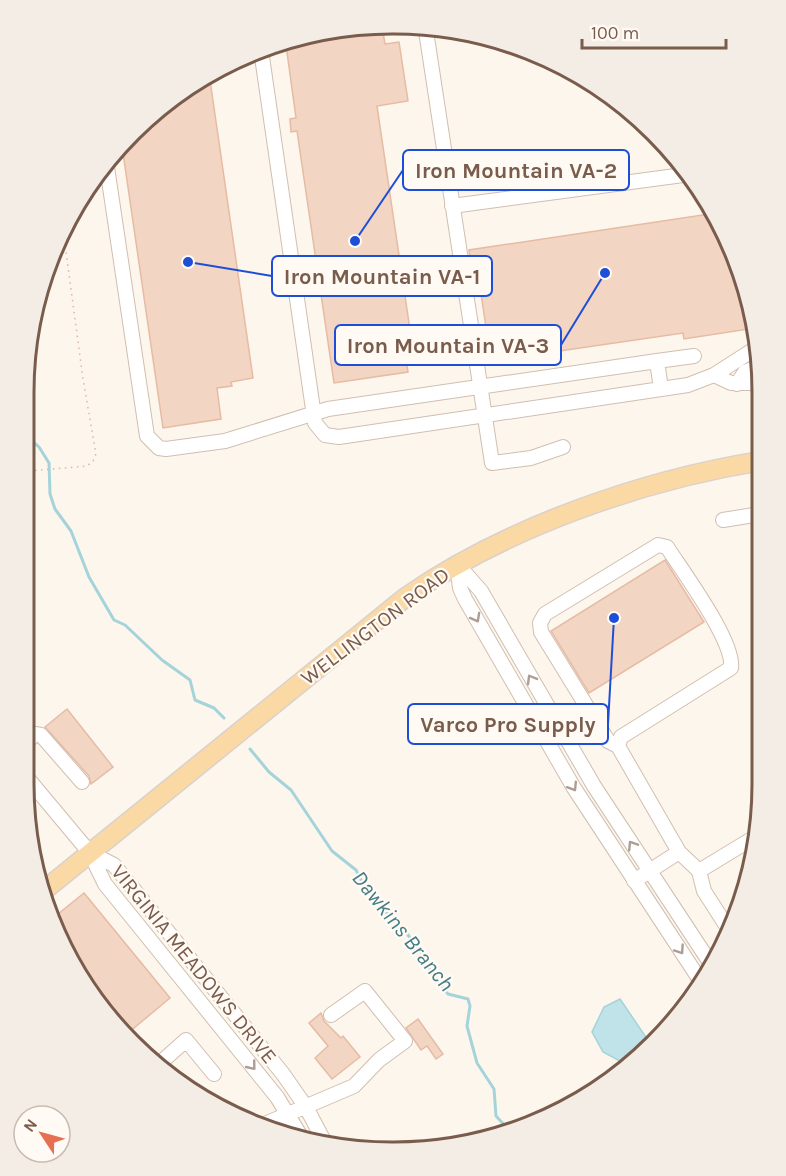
<svg xmlns="http://www.w3.org/2000/svg" width="786" height="1176" viewBox="0 0 786 1176" font-family="Karla,sans-serif">
  <style>
    .water { fill: #bfe3e8; stroke: #a5d3da; stroke-width: 1.5 }
    .lines { fill: none; stroke-linecap: round; stroke-linejoin: round }
    .stream { stroke: #a5d3da; stroke-width: 3 }
    .building { fill: #f3d5c3; stroke: #e6bba3; stroke-width: 1.5 }
    .minor-casing { stroke: #d1beb0; stroke-width: 16 }
    .major-casing { stroke: #dad1cd; stroke-width: 21 }
    .path { stroke: #d9b8a5; stroke-width: 1.5; stroke-dasharray: 1.5 4.5; stroke-linecap: butt }
    .minor { stroke: #fff; stroke-width: 14 }
    .major { stroke: #fbd9a5; stroke-width: 18 }
    .oneway { stroke: #af9d94 }
    .labels { text-anchor: middle; dominant-baseline: central; stroke-width: 4.5; stroke-linejoin: round; paint-order: stroke }
    .street-label { font-size: 21px; fill: #7a5c4d; stroke: #fffaf3 }
    .water-label { font-size: 22px; font-style: italic; fill: #437c86; stroke: #fffaf3 }
    .rim { fill: none; stroke: #7a5c4d; stroke-width: 3 }
    .leader { fill: none; stroke: #1d4ed8; stroke-width: 2 }
    .callout-dot { fill: #1d4ed8; stroke: #fffaf3; stroke-width: 2 }
    .callout { fill: #fffaf3; stroke: #1d4ed8; stroke-width: 2 }
    .callout-label { font-size: 22px; text-anchor: middle; font-weight: bold; fill: #7a5c4d }
  </style>
  <rect width="100%" height="100%" fill="#fdf6ec"/>
  <path class="water" d="M620,999L652,1046L624,1067L620,1061L603,1052L592,1032L604,1007Z"/>
  <g class="lines">
    <path class="stream" d="M29,438L39,447L49,463L50,494L55,509L71,531L89,577L114,620L125,625L162,660L190,680L195,700L214,708L224,718
      M250,749L269,772L291,790L332,851L356,870L366,890L382,910L396,919L426,959L430,970L448,994L468,999L470,1006L467,1026L477,1063L494,1089L496,1116L508,1129"/>
  </g>
  <path class="building" d="M382,26L385,44L399,42L408,101L377,106L413,350L405,351L408,372L334,383L297,131L291,132L290,119L296,118L286,45Z
    M210,80L253,378L231,382L232,386L217,388L221,419L163,428L122,146L132,132Z
    M709,214L734,251L749,329L684,339L683,333L505,359L503,345L489,347L481,294L475,295L469,250Z
    M665,560L704,622L589,693L551,631Z
    M67,709L113,767L91,784L89,776L45,727Z
    M84,893L170,998L128,1033L86,988L52,919Z
    M321,1013L324,1021L341,1038L343,1036L360,1057L332,1079L315,1058L328,1046L309,1023Z
    M418,1019L443,1054L436,1059L427,1046L421,1050L406,1028Z"/>
  <g class="lines">
    <g class="minor-casing">
      <path id="minor" d="M426,31L492,463L531,458L563,447
        M261,50L315,423L325,435L339,437L688,385L714,375L753,350
        M107,167L147,436L159,448L166,449L225,441L328,409L657,361L661,389
        M452,206L683,175
        M657,361L694,356
        M714,375L731,383H760
        M737,384L745,372L757,367
        M723,520L760,514
        M457,564L460,588L465,599L574,788L700,980
        M457,564L481,591L594,786L711,964
        M25,744L35,734L41,735L82,782
        M618,746L621,737L731,668C735,642 683,572 667,547L658,545L545,614L540,623L541,632L608,741L618,746L679,852L634,881
        M24,774L90,853L105,884L277,1097L300,1135
        M679,852L699,871L704,891L729,930
        M90,853L114,865L283,1074L306,1107L324,1141
        M699,871L755,837
        M158,1065L186,1040L214,1074
        M260,1126L354,1086L379,1060L405,1041L365,991L331,1015"/>
    </g>
    <g class="major-casing">
      <path id="major" d="M42,892L406,597C505,528 642,480 761,461"/>
    </g>
    <path class="path" d="M29,471L87,466L93,461L96,454L83,379L63,229"/>
    <use href="#minor" class="minor"/>
    <use href="#major" class="major"/>
  </g>
  <defs><path id="oneway-chevron" d="M-2-3.5L2.5 0L-2 3.5" fill="none" stroke-width="1.6" stroke-linecap="round" stroke-linejoin="round" transform="scale(1.5)"/></defs>
  <g class="oneway">
    <use href="#oneway-chevron" transform="translate(476 618) rotate(61)"/>
    <use href="#oneway-chevron" transform="translate(531 679) rotate(-120)"/>
    <use href="#oneway-chevron" transform="translate(573 787) rotate(58)"/>
    <use href="#oneway-chevron" transform="translate(632 845) rotate(-123)"/>
    <use href="#oneway-chevron" transform="translate(680 950) rotate(56)"/>
    <use href="#oneway-chevron" transform="translate(252 1066) rotate(51)"/>
  </g>
  <g class="labels">
    <g class="street-label">
      <text transform="translate(375 626) rotate(-37)">WELLINGTON ROAD</text>
      <text transform="translate(194 964) rotate(51)">VIRGINIA MEADOWS DRIVE</text>
    </g>
    <g class="water-label">
      <text transform="translate(403 931) rotate(51)">Dawkins Branch</text>
    </g>
  </g>
  <path d="M0 0H786V1176H0ZM392 34H394A358 358 0 0 1 752 392V784A358 358 0 0 1 394 1142H392A358 358 0 0 1 34 784V392A358 358 0 0 1 392 34Z" fill="#f4ede6" fill-rule="evenodd"/>
  <path class="rim" d="M392 34H394A358 358 0 0 1 752 392V784A358 358 0 0 1 394 1142H392A358 358 0 0 1 34 784V392A358 358 0 0 1 392 34Z"/>
  <path class="leader" d="M355 241L403 170M188 262L272 276M605 273L561 345M614 618L608 724"/>
  <g class="callout-dot">
    <circle cx="355" cy="241" r="6"/>
    <circle cx="188" cy="262" r="6"/>
    <circle cx="605" cy="273" r="6"/>
    <circle cx="614" cy="618" r="6"/>
  </g>
  <g class="callout">
    <rect x="403" y="150" width="226" height="40" rx="6"/>
    <rect x="272" y="256" width="220" height="40" rx="6"/>
    <rect x="335" y="325" width="226" height="40" rx="6"/>
    <rect x="408" y="704" width="200" height="40" rx="6"/>
  </g>
  <g class="callout-label">
    <text x="516" y="178">Iron Mountain VA-2</text>
    <text x="382" y="284">Iron Mountain VA-1</text>
    <text x="448" y="353">Iron Mountain VA-3</text>
    <text x="508" y="732">Varco Pro Supply</text>
  </g>
  <g transform="translate(42 1134) rotate(306)"><circle r="28" fill="#fffaf3" stroke="#cabbb1" stroke-width="1.5"/>
  <path d="M0-4.5L10 22L0 15L-10 22Z" fill="#e76f51"/>
  <text y="-9" font-size="16" font-weight="bold" text-anchor="middle" fill="#7a5c4d">N</text>
  </g>
  <path d="M582 39v9h144v-9" fill="none" stroke="#7a5c4d" stroke-width="3"/>
  <text x="591" y="39" font-size="18" fill="#7a5c4d" stroke="#fffaf3" stroke-width="4.5" paint-order="stroke">100 m</text>
</svg>
